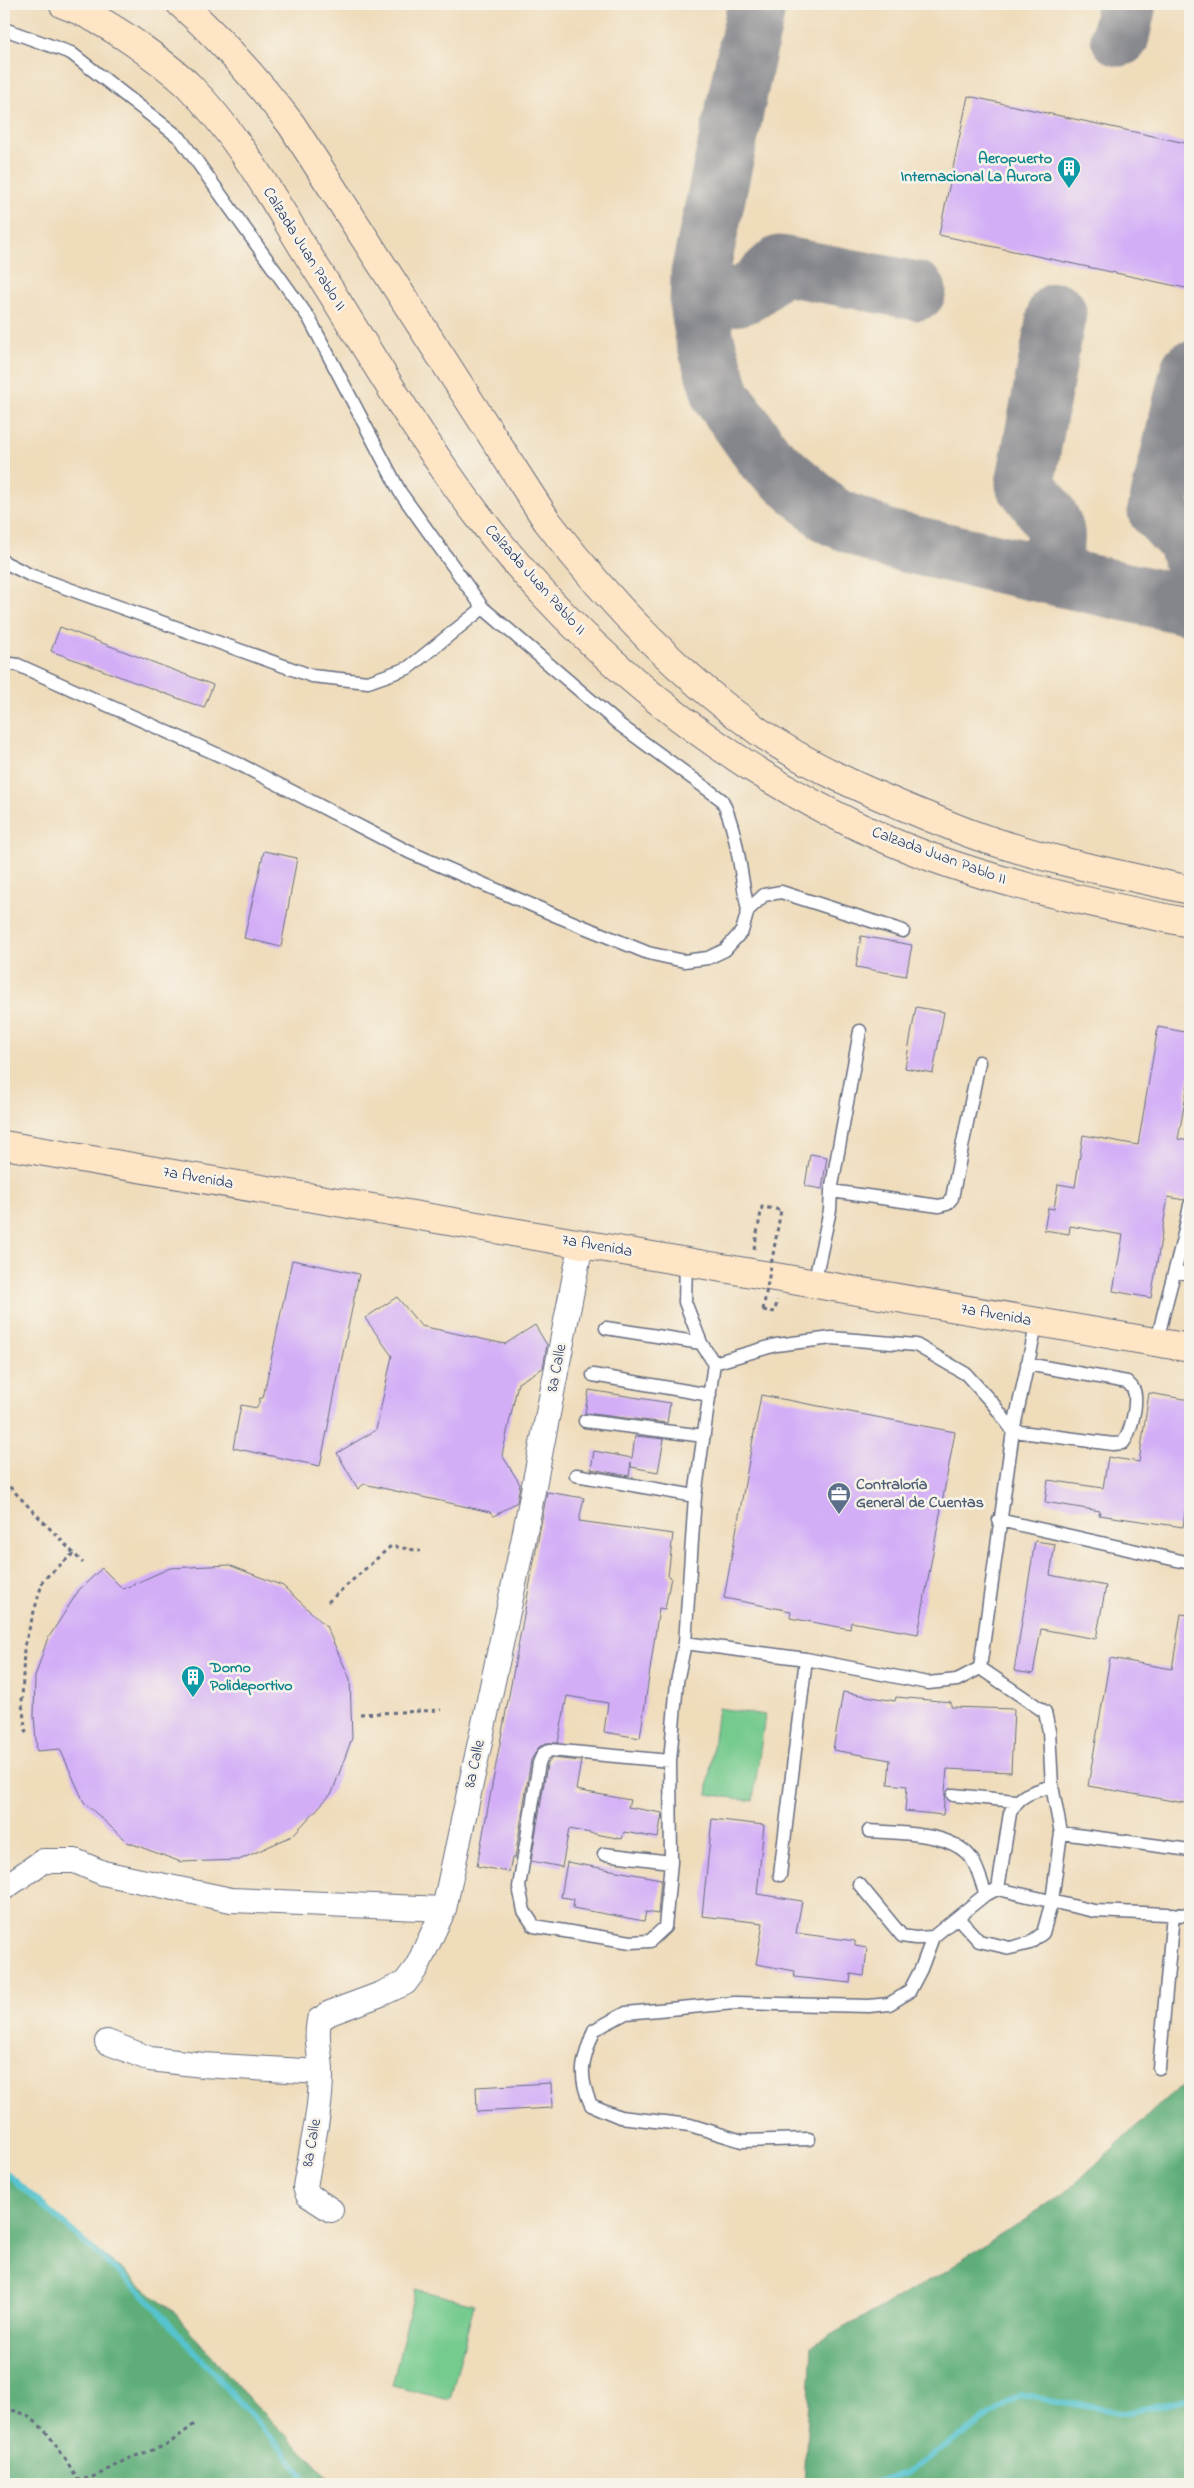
<svg xmlns="http://www.w3.org/2000/svg" width="1194" height="2488" viewBox="0 0 1194 2488" font-family="'Indie Flower',sans-serif">
  <style>
    .green { fill: #74ca8e; stroke: #487c76 }
    .forest { fill: #5fae79; stroke: #3d6e6c }
    .lines { fill: none; stroke-linecap: round; stroke-linejoin: round }
    .stream { stroke: #56c3ce; stroke-width: 6 }
    .taxiway { stroke: #85868c; stroke-width: 59 }
    .building { fill: #d3aef7 }
    .lane-casing { stroke: #656c7f; stroke-width: 15 }
    .street-casing { stroke: #656c7f; stroke-width: 26 }
    .secondary-casing { stroke: #656c7f; stroke-width: 30 }
    .path { stroke: #656c7f; stroke-width: 3; stroke-dasharray: 4 4; stroke-linecap: butt }
    .lane { stroke: #fff; stroke-width: 12 }
    .street { stroke: #fff; stroke-width: 24 }
    .secondary { stroke: #fde5c5; stroke-width: 28 }
    .path-bridge { stroke: #656c7f; stroke-width: 3; stroke-dasharray: 4 4; stroke-linecap: butt }
    .labels { text-anchor: middle; dominant-baseline: central; stroke-width: 5; stroke-linejoin: round; paint-order: stroke }
    .culture-label { font-size: 16px; font-weight: bold; fill: #0d838f; stroke: #f7f3e8; text-anchor: end }
    .street-label { font-size: 16px; fill: #1b2f5e; stroke: #f7f3e8 }
    .service-label { font-size: 16px; font-weight: bold; fill: #4e5e75; stroke: #f7f3e8; text-anchor: start }
  </style>
  <rect width="100%" height="100%" fill="#f7f3e8"/>
  <filter id="ink" filterUnits="userSpaceOnUse"><feTurbulence type="fractalNoise" baseFrequency=".02" numOctaves="2"/><feDisplacementMap in="SourceGraphic" scale="10" xChannelSelector="R" yChannelSelector="G"/><feConvolveMatrix kernelMatrix="1 2 1 2 8 2 1 2 1" color-interpolation-filters="sRGB"/></filter>
  <filter id="wash" filterUnits="userSpaceOnUse"><feTurbulence type="fractalNoise" baseFrequency=".0096" numOctaves="4" result="noise"/><feDisplacementMap in="SourceGraphic" scale="20" xChannelSelector="R" yChannelSelector="G"/><feGaussianBlur stdDeviation="1.12" result="paint"/><feColorMatrix in="noise" values="0 0 0 0 0 0 0 0 0 0 0 0 0 0 0 0 0 1.4 0 .05"/><feComposite in="paint" operator="in"/></filter>
  <g filter="url(#wash)">
    <rect width="100%" height="100%" fill="#efdcbb"/>
    <path class="green" d="M718,1708L765,1715L753,1801L707,1794Z
      M415,2289L474,2304L450,2400L392,2386Z"/>
    <path class="forest" d="M1190,2081V2484H804L812,2346L935,2277L1065,2193L1173,2092Z
      M4,2175L173,2311L238,2387L335,2484H4Z"/>
    <g class="lines">
      <path class="stream" d="M4,2171L144,2295L295,2465L307,2484
        M869,2484L905,2474L1020,2395L1126,2413L1190,2398"/>
      <path class="taxiway" d="M757,4L700,273L699,304L705,340L722,397L766,459L832,516L887,539L1190,606
        M1120,37L1127,4
        M700,273C709,291 726,303 747,293C760,286 768,273 780,265L917,291
        M1190,370L1157,510L1186,541L1190,554
        M1030,571C1077,543 1049,515 1025,484L1057,312"/>
    </g>
    <g id="blocks">
      <path class="building" d="M968,96L1190,144V289L939,235Z
        M60,627L213,685L204,708L51,651Z
        M264,851L297,858L281,947L244,938Z
        M861,936L912,945L906,976L856,967Z
        M916,1007L944,1012L933,1073L905,1068Z
        M1158,1027L1190,1033V1074L1178,1139L1190,1141V1185L1188,1197L1184,1200L1168,1197L1151,1298L1113,1291L1123,1235L1070,1226L1069,1234L1044,1230L1048,1208L1054,1209L1058,1184L1075,1187L1083,1135L1138,1145Z
        M810,1154L827,1157L822,1189L805,1186Z
        M292,1260L359,1274L320,1466L233,1448L241,1405L257,1408L260,1398H263Z
        M397,1297L421,1326L505,1344L535,1325L547,1345L543,1368L518,1383L502,1455L520,1484L517,1502L494,1516L490,1512L364,1484L358,1489L337,1453L376,1430L392,1356L365,1318Z
        M589,1390L670,1403L667,1423L585,1413Z
        M1149,1393L1190,1400V1505L1186,1504L1183,1527L1099,1515L1100,1511L1045,1502L1048,1480L1103,1488L1108,1457L1139,1462Z
        M761,1395L955,1432L918,1634L851,1622L850,1629L790,1618L791,1611L724,1598Z
        M635,1436L664,1439L658,1472L631,1467V1462L629,1476L591,1469L594,1451L632,1458Z
        M547,1492L584,1498L579,1521L673,1534L668,1576L671,1577L665,1609L659,1608L640,1738L604,1732L608,1703L567,1696L558,1743H546L539,1747L531,1760L515,1858H512L509,1872L477,1866Z
        M1035,1541L1055,1544L1050,1575L1106,1586L1096,1639L1041,1629L1033,1674L1014,1671Z
        M229,1565L283,1586L326,1626L350,1679L352,1738L332,1793L292,1836L239,1860L181,1862L127,1842L84,1802L60,1749L37,1751L34,1716L35,1677L47,1640L79,1590L102,1568L123,1589L170,1568Z
        M1181,1614L1190,1615V1804L1088,1786L1110,1658L1172,1669Z
        M843,1692L895,1701L896,1697L951,1702V1707L1014,1709L1011,1772L947,1769L943,1815L905,1811L907,1786L888,1784L890,1760L833,1750Z
        M552,1758L581,1761L576,1790L630,1800L628,1807L662,1813L658,1838L624,1832L622,1839L569,1829L562,1867L531,1861L547,1765Z
        M712,1819L764,1825L757,1894L802,1901L796,1933L855,1941V1946L867,1948L864,1976L851,1974L850,1983L794,1977L795,1971L756,1964L763,1923L702,1916Z
        M567,1862L661,1879L658,1914L646,1912L644,1921L573,1908L574,1899L561,1897Z
        M551,2083L552,2108L477,2112L476,2087Z"/>
    </g>
  </g>
  <g filter="url(#ink)">
    <use href="#blocks" fill-opacity="0" stroke="#656c7f" stroke-width="1"/>
    <g class="lines">
      <g class="lane-casing">
        <path id="lane" d="M4,29L71,53L180,138L309,318L400,492L483,608L620,725L722,800C738,833 740,873 748,910
          M4,562L30,575L312,676L368,682L408,668L483,608
          M4,663L18,665L241,765L409,852L557,916L648,953L684,961L708,958L725,950L742,931L748,910L764,895L781,892L903,931
          M831,1191L939,1206L947,1204L952,1198L979,1062
          M1175,1271L1190,1274
          M814,1284L830,1210L831,1191L860,1031
          M606,1328L701,1343
          M1157,1343C1166,1296 1182,1252 1190,1205
          M714,1363L776,1345L832,1338L916,1345L966,1374L994,1405L1013,1431L1113,1444L1123,1443C1131,1432 1136,1409 1135,1396C1135,1389 1131,1386 1127,1382L1027,1364
          M593,1375L710,1395
          M585,1421L704,1436
          M576,1475L695,1496
          M999,1520L1190,1563
          M685,1643L806,1659L928,1683L957,1680L980,1668
          M980,1668L1013,1431L1037,1322
          M670,1761L550,1750L543,1754L539,1763L519,1887L524,1911L534,1926L631,1942L650,1941L665,1927L671,1862L670,1761L677,1682L685,1643L695,1496L714,1363L701,1343L685,1302L686,1262
          M953,1795L1015,1801
          M869,1831C898,1833 952,1832 971,1858C978,1867 981,1883 986,1894
          M1061,1833L1190,1850
          M604,1854L671,1862
          M780,1875L806,1659
          M859,1884L902,1936L915,1938L933,1937
          M998,1889L1094,1911L1190,1915
          M958,1918L979,1941L1010,1948L1030,1943L1043,1933L1052,1901L1061,1833L1052,1786L1049,1731L1045,1712L980,1668
          M1159,2068L1173,1914
          M809,2139L742,2141L690,2125L620,2117L591,2105C577,2074 583,2060 594,2030L626,2013L734,2003L869,2006L889,2004L909,1992L921,1969L933,1937L986,1894L998,1889L1010,1813C1019,1794 1032,1792 1052,1786"/>
      </g>
      <g class="street-casing">
        <path id="street" d="M4,1888L43,1861H75L103,1873L231,1900L444,1909
          M107,2042L150,2059L203,2065L321,2072
          M331,2210L308,2195L305,2187C311,2150 321,2111 321,2073C321,2052 315,2043 319,2020L330,2013L381,1994L405,1983L417,1967L444,1909L523,1542L581,1244"/>
      </g>
      <g class="secondary-casing">
        <path id="secondary" d="M63,4C89,13 113,28 136,44C154,57 173,70 189,86C239,136 274,201 311,260C364,343 414,430 473,509C579,651 721,766 883,838C981,881 1086,902 1190,923
          M181,4C223,41 256,79 291,124L547,521C607,600 676,673 758,731C810,767 870,793 929,817C949,825 969,834 989,840C1055,862 1123,875 1190,890
          M4,1145L1190,1348"/>
      </g>
      <path class="path" d="M754,1249L762,1207L781,1210
        M763,1310L775,1312L777,1300
        M4,1481L83,1563
        M328,1602L391,1546L420,1551
        M360,1714L441,1710
        M26,1733L22,1704L24,1647L43,1580L74,1553
        M4,2410C39,2408 61,2454 78,2479L96,2476L127,2459L167,2445L196,2423"/>
      <use href="#lane" class="lane"/>
      <use href="#street" class="street"/>
      <use href="#secondary" class="secondary"/>
      <path class="path-bridge" d="M763,1310L781,1210"/>
    </g>
  </g>
  <defs>
    <g id="building-pin" transform="scale(1.25)"><path d="M0 17L-7.5 6A9.5 9.5 0 1 1 7.5 6Z" fill="#0f9aa8" stroke="#f7f3e8"/><path d="M-4-6H4V6H1V3H-1V6H-4ZM-2.5-4.3h1.7v1.8h-1.7ZM.8-4.3h1.7v1.8H.8ZM-2.5-1h1.7V.8h-1.7ZM.8-1h1.7V.8H.8Z" fill="#fff"/></g>
    <g id="office-pin" transform="scale(1.25)"><path d="M0 17L-7.5 6A9.5 9.5 0 1 1 7.5 6Z" fill="#5c6f8a" stroke="#f7f3e8"/><path d="M-6-3h4V-5.5h4V-3h4V5H-6ZM-1-4.5V-3h2v-1.5ZM-6 0V1H6V0Z" fill="#fff"/></g>
  </defs>
  <g fill-rule="evenodd">
    <use href="#building-pin" x="1069" y="168"/>
    <use href="#office-pin" x="839" y="1494"/>
    <use href="#building-pin" x="193" y="1677"/>
  </g>
  <g class="labels">
    <g class="culture-label">
      <text x="1052" y="159">Aeropuerto<tspan x="1052" dy="18">Internacional La Aurora</tspan></text>
      <text x="210" y="1668" text-anchor="start">Domo<tspan x="210" dy="18">Polideportivo</tspan></text>
    </g>
    <g class="street-label">
      <text transform="translate(304 249) rotate(58)">Calzada Juan Pablo II</text>
      <text transform="translate(535 580) rotate(48)">Calzada Juan Pablo II</text>
      <text transform="translate(939 856) rotate(20)">Calzada Juan Pablo II</text>
      <text transform="translate(198 1178) rotate(10)">7a Avenida</text>
      <text transform="translate(597 1246) rotate(10)">7a Avenida</text>
      <text transform="translate(996 1315) rotate(10)">7a Avenida</text>
      <text transform="translate(557 1368) rotate(-79)">8a Calle</text>
      <text transform="translate(475 1764) rotate(-78)">8a Calle</text>
      <text transform="translate(312 2143) rotate(-80)">8a Calle</text>
    </g>
    <g class="service-label">
      <text x="856" y="1485">Contraloría<tspan x="856" dy="18">General de Cuentas</tspan></text>
    </g>
  </g>
  <rect width="1194" height="2488" fill="none" stroke="#f7f3e8" stroke-width="20"/>
</svg>
